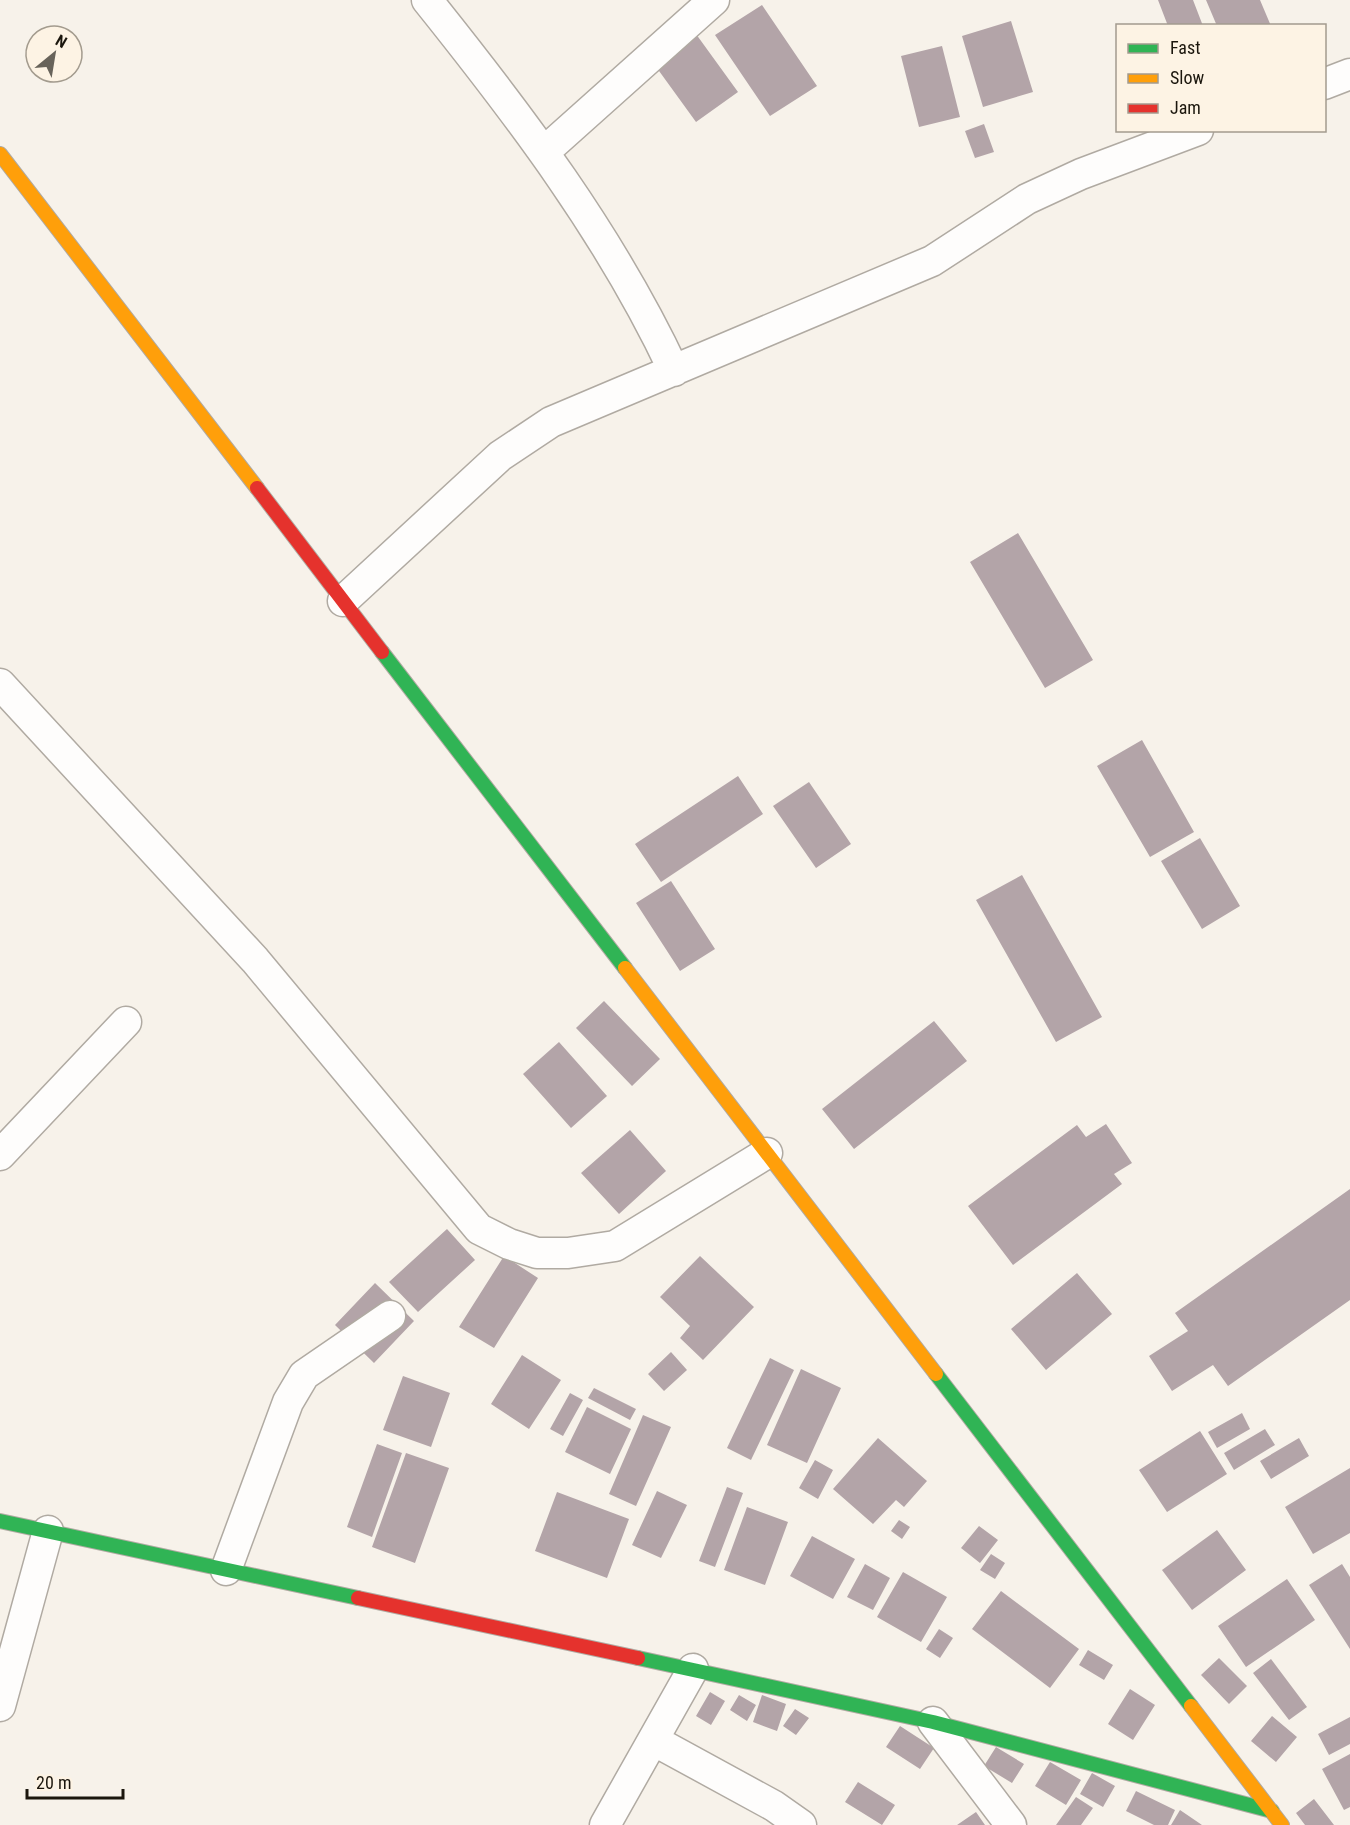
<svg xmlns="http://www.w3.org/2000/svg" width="1350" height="1825" viewBox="0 0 1350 1825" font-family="'Roboto Condensed',sans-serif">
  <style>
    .building { fill: #b3a4a8 }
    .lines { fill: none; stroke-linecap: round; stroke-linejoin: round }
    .street-casing { stroke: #b0aaa2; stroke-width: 33 }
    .fast-casing { stroke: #b0aaa2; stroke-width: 16 }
    .slow-casing { stroke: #b0aaa2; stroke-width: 16 }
    .jam-casing { stroke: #b0aaa2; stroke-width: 16 }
    .street { stroke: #fefdfc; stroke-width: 30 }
    .fast { stroke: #30b455; stroke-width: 14 }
    .slow { stroke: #ff9f0a; stroke-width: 14 }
    .jam { stroke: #e5322d; stroke-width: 14 }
  </style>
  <rect width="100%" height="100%" fill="#f7f2ea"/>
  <path class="building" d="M1158,0H1193L1203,26H1168Z
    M1206,0H1260L1271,26H1217Z
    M762,5L817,86L770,116L715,35Z
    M1011,21L1033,92L983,107L962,36Z
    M696,34L738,92L696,122L654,64Z
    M942,46L960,117L919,127L901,56Z
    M984,124L994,152L975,158L965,131Z
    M1018,533L1093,660L1045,688L970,562Z
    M1142,740L1194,832L1150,857L1097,766Z
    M738,776L763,814L661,882L635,844Z
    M809,782L851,844L816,868L773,806Z
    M1200,838L1240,906L1202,929L1161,861Z
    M1022,875L1102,1017L1056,1042L976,900Z
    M671,881L715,949L680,971L636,903Z
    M604,1001L660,1059L632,1086L576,1028Z
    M934,1021L967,1061L854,1149L822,1109Z
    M559,1042L607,1096L571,1128L523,1074Z
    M1106,1124L1132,1163L1114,1174L1122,1184L1013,1265L968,1206L1077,1125L1086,1137Z
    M630,1130L666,1171L619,1214L581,1173Z
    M1350,1189V1300L1228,1386L1213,1365L1172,1391L1149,1356L1188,1331L1175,1313Z
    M447,1229L475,1260L418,1312L389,1282Z
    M504,1256L538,1278L494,1348L459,1327Z
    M700,1256L754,1307L703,1360L680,1338L690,1326L660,1297Z
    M1077,1273L1112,1314L1046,1370L1011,1329Z
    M375,1283L414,1321L374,1363L335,1325Z
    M671,1352L687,1370L664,1391L648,1374Z
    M522,1355L561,1380L529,1429L491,1404Z
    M770,1358L794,1370L751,1460L727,1448Z
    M801,1369L841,1388L807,1463L767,1445Z
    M403,1376L450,1393L431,1447L383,1430Z
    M594,1388L636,1409L630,1420L588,1398Z
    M570,1393L583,1400L563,1436L550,1429Z
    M587,1407L631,1429L610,1474L565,1452Z
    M1242,1413L1250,1429L1217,1448L1208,1432Z
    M643,1415L671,1427L636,1506L609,1494Z
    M1265,1429L1275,1445L1234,1470L1224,1453Z
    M1200,1431L1227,1474L1167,1512L1139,1470Z
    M878,1438L927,1481L904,1507L896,1500L873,1524L833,1489Z
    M1299,1438L1309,1456L1271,1479L1260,1461Z
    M377,1444L402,1453L372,1537L347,1527Z
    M406,1453L449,1468L415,1563L372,1547Z
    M815,1460L833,1470L818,1499L799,1488Z
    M1350,1468V1533L1313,1554L1285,1507Z
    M727,1487L743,1493L715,1567L699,1561Z
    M657,1491L687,1505L661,1558L632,1545Z
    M557,1492L629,1519L607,1578L535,1551Z
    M747,1507L788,1522L765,1585L724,1570Z
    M899,1520L910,1527L902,1539L891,1531Z
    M979,1526L998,1540L980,1563L961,1548Z
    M1217,1530L1246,1570L1192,1610L1162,1570Z
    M812,1536L855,1559L833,1599L790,1576Z
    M991,1554L1005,1563L995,1579L980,1570Z
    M865,1564L890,1578L873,1610L847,1597Z
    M1342,1564L1350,1577V1649L1309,1585Z
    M903,1572L947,1597L921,1642L877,1617Z
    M1287,1579L1315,1620L1246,1667L1218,1626Z
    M1001,1591L1079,1649L1050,1688L972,1629Z
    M939,1629L953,1638L940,1658L926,1649Z
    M1088,1650L1113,1665L1104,1680L1079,1665Z
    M1219,1658L1247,1686L1229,1704L1201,1675Z
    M1271,1659L1307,1707L1289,1720L1253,1673Z
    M1130,1689L1155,1705L1133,1740L1108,1724Z
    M710,1692L725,1701L711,1725L696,1716Z
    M739,1695L756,1705L747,1721L730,1710Z
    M762,1695L786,1704L777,1731L753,1722Z
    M795,1709L809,1718L796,1735L783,1726Z
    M1272,1716L1297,1737L1276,1762L1251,1741Z
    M1350,1717V1744L1329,1755L1318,1734Z
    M900,1726L934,1748L920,1769L886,1747Z
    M996,1747L1024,1764L1012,1783L984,1766Z
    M1350,1754V1807L1344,1810L1322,1769Z
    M1050,1762L1081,1780L1066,1805L1035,1786Z
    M1092,1773L1115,1786L1103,1807L1080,1794Z
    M858,1782L895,1805L882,1825L845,1802Z
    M1136,1791L1175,1810L1168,1825H1154L1126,1811Z
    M1076,1797L1093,1808L1081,1825H1056Z
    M1314,1799L1334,1825H1305L1296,1813Z
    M1180,1810L1202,1825H1171Z
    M976,1812L985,1825H957Z"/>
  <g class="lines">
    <g class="street-casing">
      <path id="street" d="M427,0C520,116 611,236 674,371
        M1324,84L1350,74
        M544,152L714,0
        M343,601L500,456L551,422L932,261L1027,199L1081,174L1198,130
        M0,684L255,960L479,1229L509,1244L537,1253H568L615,1246L767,1153
        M0,1155L126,1022
        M226,1570L288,1402L304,1375L390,1316
        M0,1706L48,1531
        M933,1722L1011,1825
        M653,1740L774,1806L801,1825
        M605,1825L693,1669"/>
    </g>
    <g class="fast-casing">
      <path id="fast" d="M382,652L625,968
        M936,1374L1191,1706
        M0,1521L358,1598
        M638,1658L933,1722L1272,1811"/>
    </g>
    <g class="slow-casing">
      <path id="slow" d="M0,154L257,488
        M625,968L936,1374
        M1191,1706L1282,1825"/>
    </g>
    <g class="jam-casing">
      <path id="jam" d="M257,488L382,652
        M358,1598L638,1658"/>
    </g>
    <use href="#street" class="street"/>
    <use href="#fast" class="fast"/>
    <use href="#slow" class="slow"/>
    <use href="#jam" class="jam"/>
  </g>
  <rect x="1116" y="24" width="210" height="108" fill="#fdf3e4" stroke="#a39b8e" stroke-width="1.5"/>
  <rect x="1128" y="44" width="30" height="9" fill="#30b455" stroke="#a39b8e" stroke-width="1.5"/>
  <text x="1170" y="54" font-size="18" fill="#1b160d">Fast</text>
  <rect x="1128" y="74" width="30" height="9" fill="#ff9f0a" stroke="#a39b8e" stroke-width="1.5"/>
  <text x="1170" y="84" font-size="18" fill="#1b160d">Slow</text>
  <rect x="1128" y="104" width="30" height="9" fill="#e5322d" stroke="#a39b8e" stroke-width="1.5"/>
  <text x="1170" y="114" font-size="18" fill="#1b160d">Jam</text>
  <g transform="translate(54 54) rotate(30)"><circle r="28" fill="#fdf3e4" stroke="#a39b8e" stroke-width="1.5"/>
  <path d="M0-4.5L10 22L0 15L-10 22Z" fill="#68635a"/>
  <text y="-9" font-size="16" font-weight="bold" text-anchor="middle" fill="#1b160d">N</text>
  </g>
  <path d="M27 1789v9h96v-9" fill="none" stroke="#1b160d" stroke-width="3"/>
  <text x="36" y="1789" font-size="18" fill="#1b160d" stroke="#fdf3e4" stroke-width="4.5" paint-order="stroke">20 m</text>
</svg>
